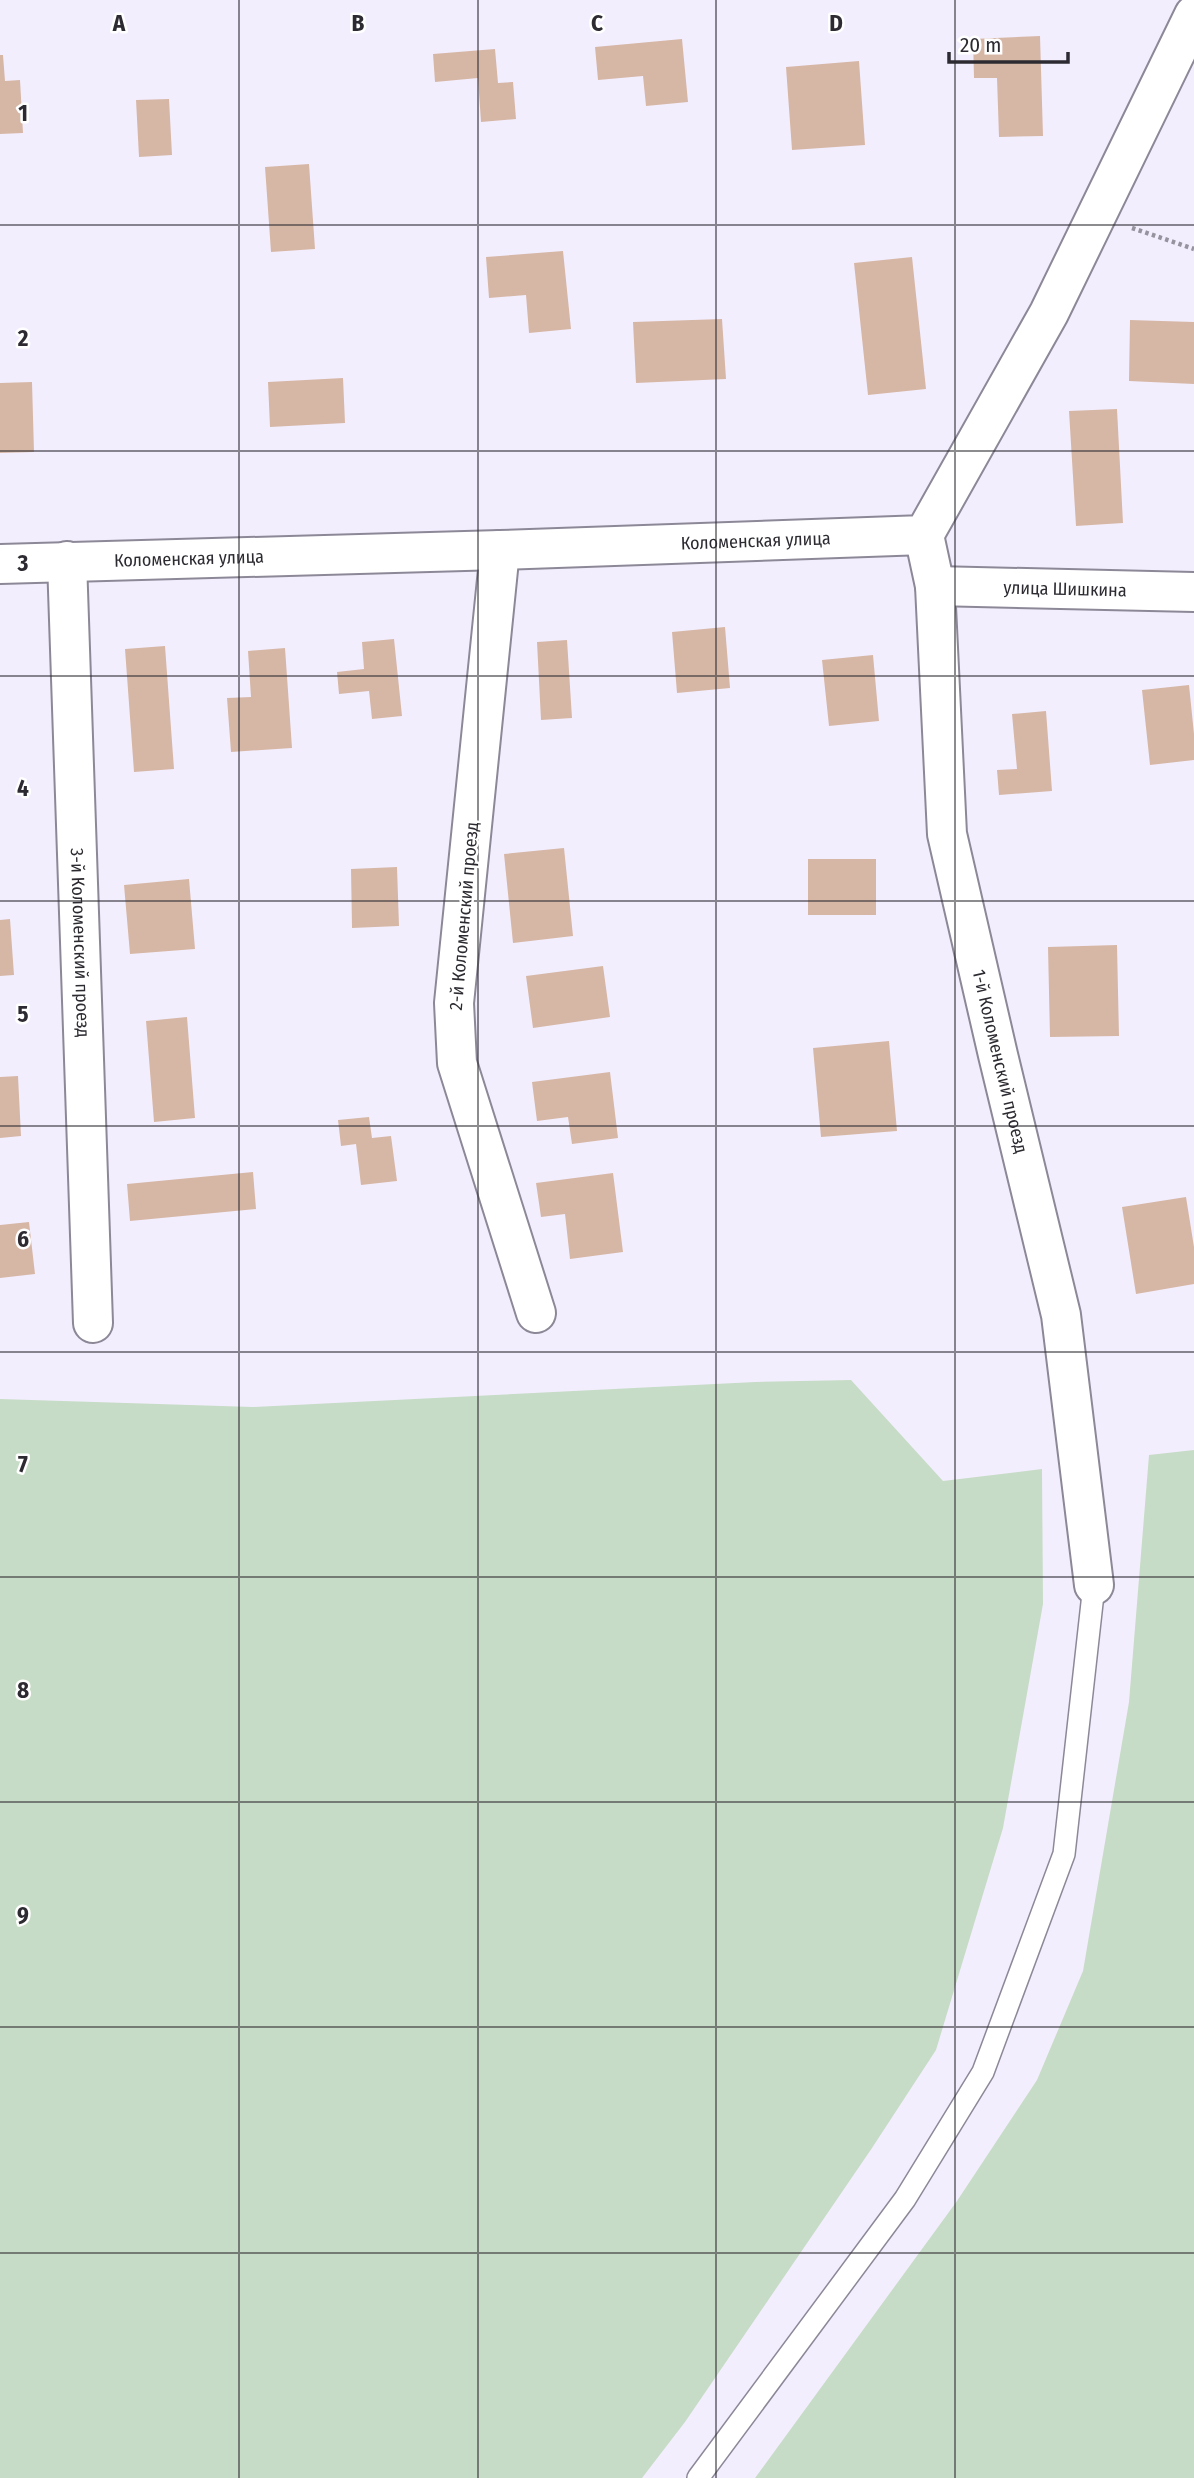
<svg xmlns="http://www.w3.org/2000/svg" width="1194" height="2478" viewBox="0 0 1194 2478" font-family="'Fira Sans Condensed',sans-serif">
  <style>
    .green { fill: #c7dcc6 }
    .building { fill: #d6b7a6 }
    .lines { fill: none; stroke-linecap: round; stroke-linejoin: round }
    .service-casing { stroke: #8d8897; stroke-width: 24 }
    .minor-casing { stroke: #8d8897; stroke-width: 42 }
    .path { stroke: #96939e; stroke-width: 4.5; stroke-dasharray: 3.5 3.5; stroke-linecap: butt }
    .service { stroke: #fff; stroke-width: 21 }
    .minor { stroke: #fff; stroke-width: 38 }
    .grid { fill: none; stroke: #2d2b31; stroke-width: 2; stroke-opacity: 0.55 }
    .labels { text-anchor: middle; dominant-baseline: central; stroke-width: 5; stroke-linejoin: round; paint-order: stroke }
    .street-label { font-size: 18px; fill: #2d2b31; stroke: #fff }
    .grid-label { font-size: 23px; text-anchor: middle; font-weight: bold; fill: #2d2b31; stroke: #fff; stroke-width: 5; stroke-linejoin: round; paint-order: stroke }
  </style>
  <rect width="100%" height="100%" fill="#f3eefe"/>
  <path class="green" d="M851,1380L943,1481L1042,1469L1043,1604L1003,1828L936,2050L872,2148L685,2422L642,2478H0V1399L253,1407L755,1382Z
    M1194,1450V2478H755L957,2201L1037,2080L1083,1971L1129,1702L1149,1455Z"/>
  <path class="building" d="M1040,36L1043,136L999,137L997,78H974L973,39Z
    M682,39L688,102L646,106L643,76L598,80L595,47Z
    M495,49L498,83L513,82L516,119L481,122L478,78L435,82L433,54Z
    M0,55H3L5,81L20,80L23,133L0,134Z
    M859,61L865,145L792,150L786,67Z
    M169,99L172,155L139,157L136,100Z
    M309,164L315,249L271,252L265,167Z
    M563,251L571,329L529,333L526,295L489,298L486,257Z
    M912,257L926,389L868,395L854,263Z
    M722,319L726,379L636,383L633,322Z
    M1130,320L1194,322V384L1129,381Z
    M343,378L345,423L270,427L268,382Z
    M32,382L34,452L0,453V383Z
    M1117,409L1123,523L1076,526L1069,411Z
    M725,627L730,688L677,693L672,632Z
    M394,639L402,716L372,719L369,691L339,694L337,672L364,669L362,642Z
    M567,640L572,718L541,720L537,642Z
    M165,646L174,769L134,772L125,649Z
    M285,648L292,748L231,752L227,698L251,697L248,651Z
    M873,655L879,721L829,726L822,660Z
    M1189,685L1194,734V760L1150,765L1142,690Z
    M1046,711L1052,791L999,795L997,770L1017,769L1012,714Z
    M564,848L573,936L513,943L504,854Z
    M808,859H876V915H808Z
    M397,867L399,926L352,928L351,869Z
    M189,879L195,949L130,954L124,885Z
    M10,919L14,975L0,976V920Z
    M1117,945L1119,1036L1050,1037L1048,947Z
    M603,966L610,1017L533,1028L526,976Z
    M187,1017L195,1118L154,1122L146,1021Z
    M889,1041L897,1131L821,1137L813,1048Z
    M610,1072L618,1138L572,1144L568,1117L537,1121L532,1082Z
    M18,1076L21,1136L0,1138V1077Z
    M369,1117L372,1138L391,1136L397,1181L361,1185L356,1144L341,1146L338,1120Z
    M253,1172L256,1209L130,1221L127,1184Z
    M613,1173L623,1252L570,1259L565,1214L541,1217L536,1183Z
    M1186,1197L1194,1247V1284L1136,1294L1122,1207Z
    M29,1222L35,1274L0,1278V1225Z"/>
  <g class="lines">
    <g class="service-casing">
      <path id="service" d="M698,2478L905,2199L983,2072L1064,1854L1094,1585"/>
    </g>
    <g class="minor-casing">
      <g id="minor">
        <path id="s1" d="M924,535L935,586L947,834L998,1055L1061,1315L1094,1585"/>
        <path d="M500,550L454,1003L457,1063L536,1313"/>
        <path id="s2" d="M67,561L93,1323"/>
        <path id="s3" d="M0,564L500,550L924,535L1049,313L1194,15"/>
        <path id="s4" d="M935,586L1194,592"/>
      </g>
    </g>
    <path class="path" d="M1132,228L1194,249"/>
    <use href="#service" class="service"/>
    <use href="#minor" class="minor"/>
  </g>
  <path class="grid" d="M239,0V2478M478,0V2478M716,0V2478M955,0V2478M0,225H1194M0,451H1194M0,676H1194M0,901H1194M0,1126H1194M0,1352H1194M0,1577H1194M0,1802H1194M0,2027H1194M0,2253H1194"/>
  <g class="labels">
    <g class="street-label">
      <text stroke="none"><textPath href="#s3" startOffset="756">Коломенская улица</textPath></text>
      <text stroke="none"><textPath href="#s3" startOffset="189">Коломенская улица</textPath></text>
      <text stroke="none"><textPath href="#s4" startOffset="130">улица Шишкина</textPath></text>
      <text transform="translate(464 916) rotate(-85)">2-й Коломенский проезд</text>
      <text stroke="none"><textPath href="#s2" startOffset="382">3-й Коломенский проезд</textPath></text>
      <text stroke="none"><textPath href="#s1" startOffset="534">1-й Коломенский проезд</textPath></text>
    </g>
  </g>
  <g class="grid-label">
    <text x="119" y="31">A</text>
    <text x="358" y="31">B</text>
    <text x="597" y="31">C</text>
    <text x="836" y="31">D</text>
    <text x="23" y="121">1</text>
    <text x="23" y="346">2</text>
    <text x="23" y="571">3</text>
    <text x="23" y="796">4</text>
    <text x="23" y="1022">5</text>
    <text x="23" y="1247">6</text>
    <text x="23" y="1472">7</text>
    <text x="23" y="1698">8</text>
    <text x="23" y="1923">9</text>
  </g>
  <path d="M949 52v10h119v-10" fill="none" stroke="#2d2b31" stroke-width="3.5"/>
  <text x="960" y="52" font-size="21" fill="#2d2b31" stroke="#ffffff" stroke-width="5" paint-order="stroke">20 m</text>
</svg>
